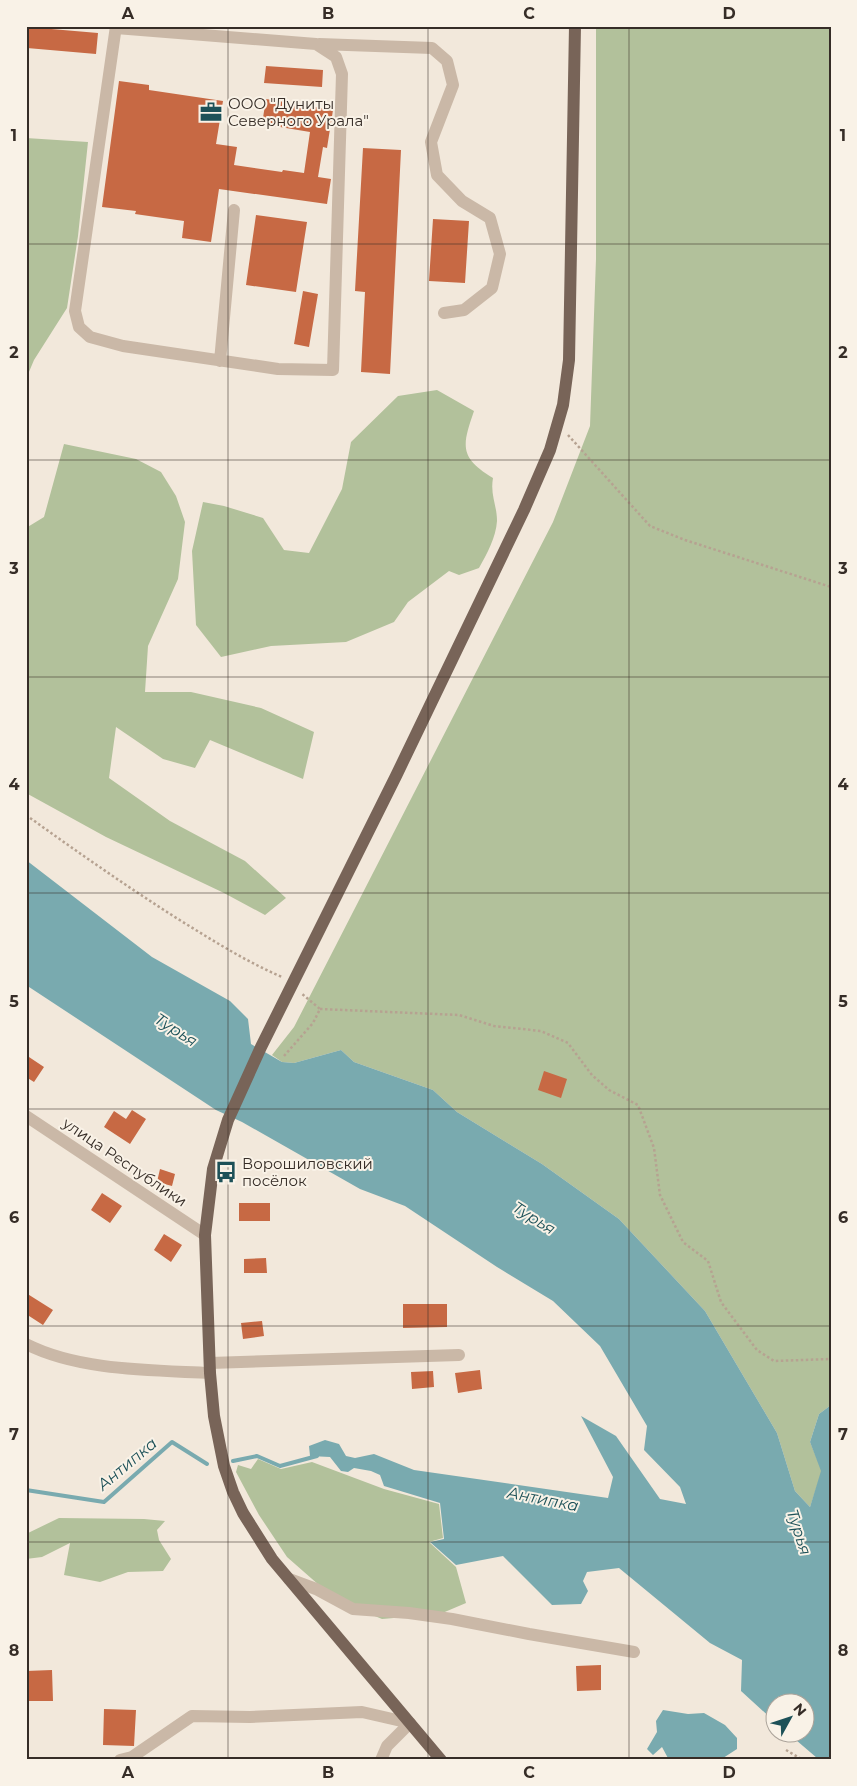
<svg xmlns="http://www.w3.org/2000/svg" width="857" height="1786" viewBox="0 0 857 1786" font-family="Montserrat,sans-serif">
  <style>
    .green { fill: #b2c19b }
    .water { fill: #79aaaf }
    .lines { fill: none; stroke-linecap: round; stroke-linejoin: round }
    .stream { stroke: #79aaaf; stroke-width: 4 }
    .building { fill: #c76944 }
    .path { stroke: #b6a291; stroke-width: 2.5; stroke-dasharray: 2.5 2.5; stroke-linecap: butt }
    .minor { stroke: #cab8a7; stroke-width: 12 }
    .major { stroke: #786458; stroke-width: 12 }
    .grid { fill: none; stroke: #362d27; stroke-width: 1; stroke-opacity: 0.55 }
    .labels { text-anchor: middle; dominant-baseline: central; stroke-width: 4; stroke-linejoin: round; paint-order: stroke }
    .poi-label { font-size: 15px; fill: #362d27; stroke: #f9f2e7; text-anchor: start }
    .street-label { font-size: 15px; fill: #362d27; stroke: #f9f2e7 }
    .water-label { font-size: 16px; font-style: italic; fill: #1d5158; stroke: #f9f2e7 }
    .neatline { fill: none; stroke: #362d27; stroke-width: 2 }
    .grid-label { font-size: 16px; text-anchor: middle; font-weight: bold; fill: #362d27 }
  </style>
  <rect width="100%" height="100%" fill="#f2e8db"/>
  <path class="green" d="M596,26H831V1405L819,1414L810,1442L822,1471L810,1507L795,1491L777,1433L705,1311L619,1219L542,1164L457,1112L433,1090L354,1062L341,1050L294,1063L282,1062L272,1055L294,1027L553,522L590,426L596,259Z
    M26,138L88,142L78,236L67,308L34,360L26,379Z
    M437,390L474,411C462,446 459,457 493,478C490,495 497,505 497,521C496,537 487,554 479,568L459,575L449,571L408,602L394,622L346,642L271,646L221,657L196,625L192,551L203,502L224,506L263,518L284,550L309,553L342,489L351,442L398,396Z
    M64,444L136,459L161,472L176,496L185,522L178,579L148,646L145,692H191L261,708L314,732L303,779L210,740L195,768L163,759L116,727L109,778L170,821L245,861L286,898L265,915L224,893L106,837L26,793V528L44,517Z
    M258,1459L281,1469L312,1462L384,1489L439,1504L443,1538L429,1542L456,1567L466,1603L440,1614L382,1619L336,1600L287,1557L259,1515L236,1472L238,1465L251,1469Z
    M59,1518L144,1519L165,1521L157,1530L159,1540L171,1559L163,1571L128,1572L100,1582L64,1575L70,1543L42,1557L26,1559V1534Z"/>
  <path class="water" d="M26,860L152,957L230,1001L248,1019L251,1044L282,1062L294,1063L341,1050L354,1062L433,1090L457,1112L542,1164L619,1219L705,1311L777,1433L795,1491L810,1507L821,1471L810,1442L819,1414L831,1405V1760L817,1758L789,1734H804V1704H774V1721L741,1691L742,1660L710,1643L619,1568L587,1572L583,1581L588,1591L581,1604L552,1605L503,1556L456,1565L430,1542L444,1539L440,1503L384,1486L380,1475L371,1471L354,1468L348,1472L341,1471L330,1457L310,1456L309,1446L325,1440L339,1444L346,1456L355,1458L374,1454L414,1470L608,1498L613,1477L581,1416L616,1436L660,1499L686,1504L680,1487L644,1450L647,1426L600,1346L553,1301L497,1267L405,1206L360,1189L242,1122L216,1110L26,985Z
    M663,1710L688,1714L704,1713L725,1725L737,1738V1749L720,1760H669L662,1747L653,1755L647,1749L657,1732L656,1721Z"/>
  <g class="lines">
    <path class="stream" d="M233,1461L257,1456L280,1466L317,1456
      M26,1490L104,1502L172,1442L207,1464"/>
  </g>
  <path class="building" d="M28,27L98,33L96,54L27,48Z
    M266,66L323,70L322,87L264,83Z
    M119,81L149,85V90L223,101L216,144L237,147L234,165L282,172L283,170L304,173L310,132L262,124L266,99L333,110L327,148L323,147L318,177L331,179L327,204L219,189L211,242L182,238L184,221L135,214L136,211L102,207Z
    M363,148L401,150L390,374L361,372L365,292L355,291Z
    M256,215L307,222L296,292L246,285Z
    M433,219L469,221L465,283L429,281Z
    M303,291L318,294L309,347L294,344Z
    M26,1055L44,1067L34,1082L26,1077Z
    M544,1071L567,1079L561,1098L538,1090Z
    M132,1110L146,1119L130,1144L104,1127L114,1111L126,1119Z
    M160,1169L175,1174L172,1186L157,1182Z
    M102,1193L122,1206L110,1223L91,1210Z
    M239,1203H270V1221H239Z
    M164,1234L182,1245L171,1262L154,1250Z
    M266,1258L267,1273H244V1259Z
    M26,1293L53,1310L43,1325L26,1314Z
    M403,1304H447V1327L403,1328Z
    M262,1321L264,1336L243,1339L241,1323Z
    M480,1370L482,1389L458,1393L455,1373Z
    M433,1371L434,1387L412,1389L411,1372Z
    M601,1665V1690L577,1691L576,1666Z
    M52,1670L53,1701H26V1671Z
    M104,1709L136,1710L134,1746L103,1745Z"/>
  <g class="lines">
    <path class="path" d="M568,435L650,526L685,540L831,587
      M26,815C76,851 126,886 178,919C212,940 245,961 282,977
      M320,1009L459,1015L494,1026L541,1031L568,1043L592,1075L609,1090L638,1105L654,1148L660,1195L683,1242L708,1261L721,1302L757,1350L774,1361L831,1359
      M284,1056L313,1023L320,1009L301,993
      M786,1750L803,1760"/>
    <path class="minor" d="M116,28L316,44L336,57L342,74L333,370L278,369L123,346L90,337L79,327L75,311L116,26
      M319,44L432,48L447,61L453,85L431,142L437,175L462,201L490,218L500,254L492,288L464,310L444,313
      M220,361L234,210
      M26,1116L205,1235
      M26,1344C79,1371 152,1370 210,1373
      M210,1363L459,1355
      M289,1579L316,1589L353,1609L409,1613L452,1619L529,1634L634,1652
      M120,1760L132,1757L192,1716L250,1717L362,1712L410,1723
      M381,1760L387,1746L410,1723"/>
    <path class="major" d="M441,1760L272,1559L243,1513L233,1492L224,1466L214,1416L210,1373L205,1235L213,1169L228,1120L261,1047L396,776L524,510L550,450L563,405L569,360L575,26"/>
  </g>
  <path class="grid" d="M228,26V1760M428,26V1760M629,26V1760M26,244H831M26,460H831M26,677H831M26,893H831M26,1109H831M26,1326H831M26,1542H831"/>
  <defs>
    <g id="office-bare" transform="scale(1.725)"><path d="M-6-3h4V-5.5h4V-3h4V5H-6ZM-1-4.5V-3h2v-1.5ZM-6 0V1H6V0Z" fill="#1d5158" stroke="#f9f2e7" stroke-width="2.5" paint-order="stroke"/></g>
    <g id="bus-bare" transform="scale(1.725)"><path d="M-5-6H5V4H4V6H2V4H-2V6H-4V4H-5ZM-3.5-4V0h7V-4ZM-3.5 1.2v1.5H-2V1.2ZM2 1.2v1.5H3.5V1.2Z" fill="#1d5158" stroke="#f9f2e7" stroke-width="2.5" paint-order="stroke"/></g>
  </defs>
  <g fill-rule="evenodd">
    <use href="#office-bare" x="211" y="112"/>
    <use href="#bus-bare" x="226" y="1172"/>
  </g>
  <g class="labels">
    <g class="poi-label">
      <text x="228" y="103">ООО "Дуниты<tspan x="228" dy="17">Северного Урала"</tspan></text>
      <text x="242" y="1163">Ворошиловский<tspan x="242" dy="17">посёлок</tspan></text>
    </g>
    <g class="street-label">
      <text transform="translate(125 1162) rotate(34)">улица Республики</text>
    </g>
    <g class="water-label">
      <text transform="translate(176 1030) rotate(33)">Турья</text>
      <text transform="translate(534 1218) rotate(32)">Турья</text>
      <text transform="translate(127 1464) rotate(-40)">Антипка</text>
      <text transform="translate(543 1499) rotate(11)">Антипка</text>
      <text transform="translate(799 1532) rotate(72)">Турья</text>
    </g>
  </g>
  <rect width="857" height="1786" fill="none" stroke="#f9f2e7" stroke-width="55"/>
  <g transform="translate(790 1718) rotate(50)"><circle r="24" fill="#f9f2e7" stroke="#aba39a"/>
  <path d="M0-4L9 19L0 12L-9 19Z" fill="#1d5158"/>
  <text y="-8" font-size="14" font-weight="bold" text-anchor="middle" fill="#362d27">N</text>
  </g>
  <rect x="28" y="28" width="802" height="1730" class="neatline"/>
  <g class="grid-label">
    <text x="128" y="19">A</text>
    <text x="328" y="19">B</text>
    <text x="529" y="19">C</text>
    <text x="729" y="19">D</text>
    <text x="14" y="141">1</text>
    <text x="843" y="141">1</text>
    <text x="14" y="358">2</text>
    <text x="843" y="358">2</text>
    <text x="14" y="574">3</text>
    <text x="843" y="574">3</text>
    <text x="14" y="790">4</text>
    <text x="843" y="790">4</text>
    <text x="14" y="1007">5</text>
    <text x="843" y="1007">5</text>
    <text x="14" y="1223">6</text>
    <text x="843" y="1223">6</text>
    <text x="14" y="1440">7</text>
    <text x="843" y="1440">7</text>
    <text x="14" y="1656">8</text>
    <text x="843" y="1656">8</text>
    <text x="128" y="1778">A</text>
    <text x="328" y="1778">B</text>
    <text x="529" y="1778">C</text>
    <text x="729" y="1778">D</text>
  </g>
</svg>
